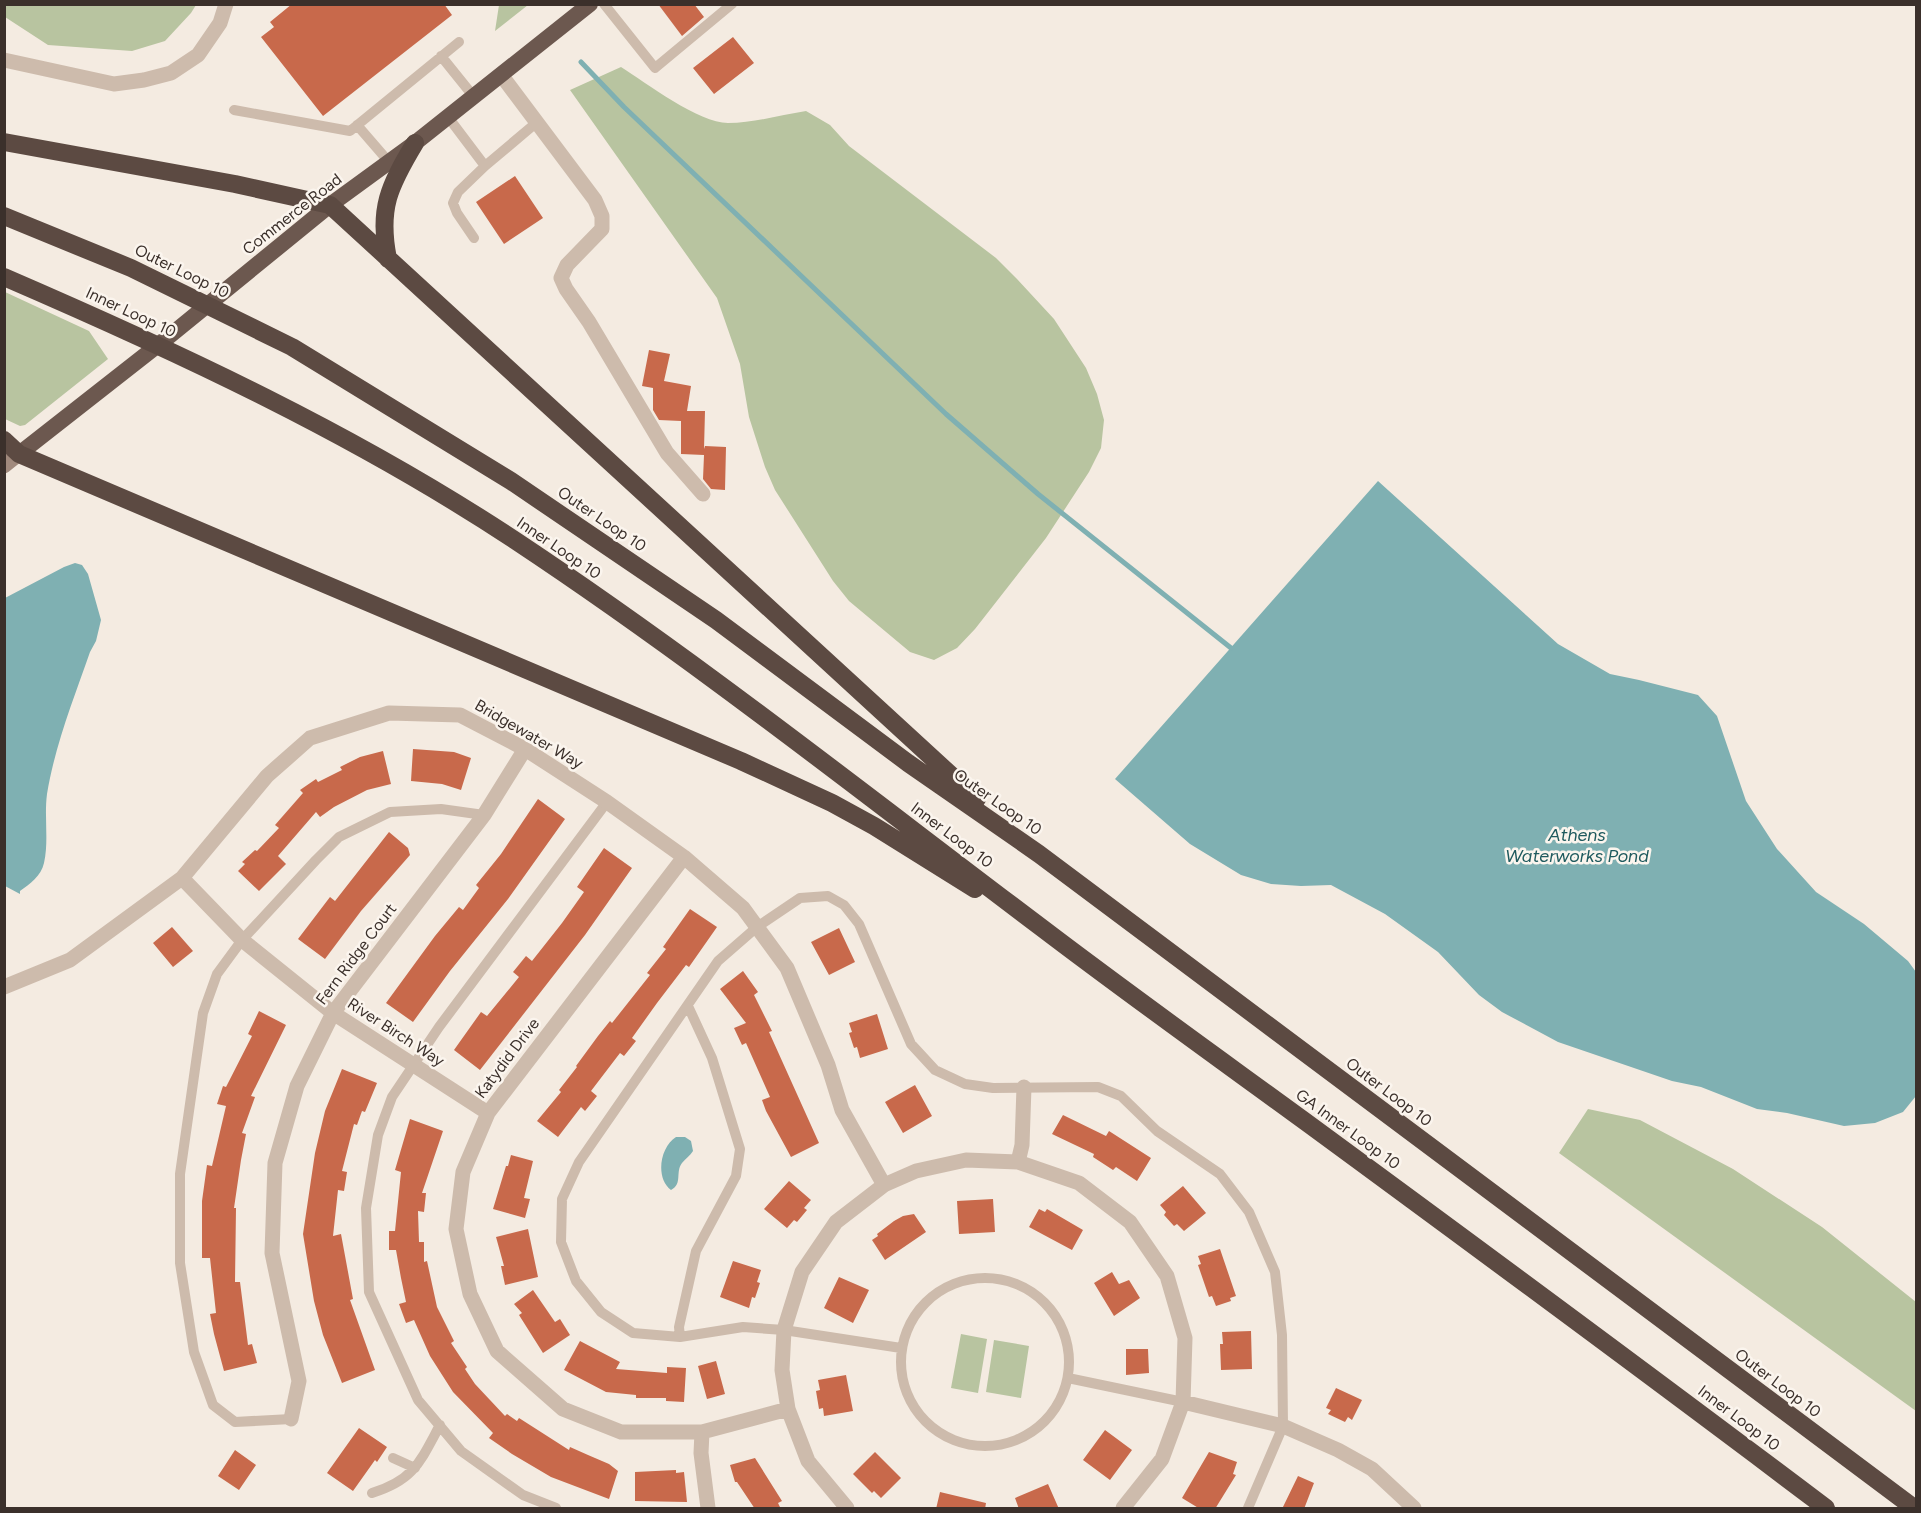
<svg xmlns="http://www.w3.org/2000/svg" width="1921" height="1513" viewBox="0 0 1921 1513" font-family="Figtree,sans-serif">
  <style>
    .green { fill: #b8c4a0 }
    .water { fill: #7fb0b2 }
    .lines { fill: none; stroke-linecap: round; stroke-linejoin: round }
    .stream { stroke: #7fb0b2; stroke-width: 5 }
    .building { fill: #c8694b }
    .service { stroke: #cdbbac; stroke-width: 10 }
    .minor { stroke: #cdbbac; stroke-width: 15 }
    .secondary { stroke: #a18a7d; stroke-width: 15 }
    .trunk { stroke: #6c584f; stroke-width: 16 }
    .motorway { stroke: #5c4a42; stroke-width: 18 }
    .labels { text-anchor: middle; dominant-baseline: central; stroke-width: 5; stroke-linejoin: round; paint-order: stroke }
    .street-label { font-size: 16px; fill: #3b302b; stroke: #fbf5ee }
    .water-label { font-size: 18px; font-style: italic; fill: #1f5a5e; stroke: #fbf5ee }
  </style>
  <rect width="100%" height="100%" fill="#f4ebe1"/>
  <path class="green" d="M4,5L5,4L196,5L191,13L165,41L132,51L48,45L5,17Z
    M499,5V4L528,5L495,31Z
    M621,67C646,83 699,123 728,123C754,123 780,115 806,111L830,125L849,146L996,258L1017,279L1054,319L1086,368L1097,394L1104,420L1101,448L1089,472L1046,538L975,629L957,648L934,660L910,652L849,601L833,581L775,490L765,467L749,417L740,364L717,298L570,90Z
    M5,292L89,331L108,359L25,425L20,426L5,419Z
    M1588,1109L1640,1120L1733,1169L1822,1227L1916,1302V1411L1559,1153Z
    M961,1334L987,1339L978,1393L951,1388Z
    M994,1340L1029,1346L1021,1398L986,1392Z"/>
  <path class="water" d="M1378,481L1558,644L1610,674L1639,680L1698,695L1717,716L1746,801L1777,849L1816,892L1864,924L1908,961L1916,972V1096L1903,1112L1875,1123L1844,1126L1787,1113L1757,1109L1701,1087L1672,1081L1558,1042L1502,1012L1479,995L1438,952L1385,914L1331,885L1301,886L1271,884L1241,875L1190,844L1115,779Z
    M75,563L82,565L88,574L101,620L96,641L90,652C74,698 55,745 47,794C44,817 49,841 44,863C41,876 30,884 20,891V894L5,886V598L64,567Z
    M676,1137H685L691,1141L693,1151C690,1156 686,1158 682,1163C675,1172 683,1184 671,1190C655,1178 660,1147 676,1137Z"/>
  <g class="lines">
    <path class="stream" d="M581,62L624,107L946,414L1038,494L1231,648"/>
  </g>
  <path class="building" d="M292,4H444L452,15L323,116L261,37L274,27L270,22Z
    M658,4H694L704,17L682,36Z
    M733,37L754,63L714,94L693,68Z
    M515,176L543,218L504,244L476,202Z
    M649,350L670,354L664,381L691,386L687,411H705L704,449L705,446L726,447L725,490L711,489L703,479L704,455L681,454V421L659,420L653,410V388L642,386Z
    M413,749L454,752L471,758L461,790L442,784L411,781Z
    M383,751L391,784L367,790L334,807L320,817L316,812L278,856L286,864L259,891L238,871L245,864L242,862L255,850L257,851L279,828L275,825L303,793L300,790L316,779L318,782L342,770L340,767L360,757Z
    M538,799L565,819L508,899L450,971L413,1022L386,1003L435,936L459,907L463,910L479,888L476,885L501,854Z
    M389,832L408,848L410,855L361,911L325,959L298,939L330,897L335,901Z
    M604,848L632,868L585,935L480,1070L454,1050L481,1012L487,1016L519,977L513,972L526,956L532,961L562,923L584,892L577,887Z
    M690,909L717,927L689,967L686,965L657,1003L632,1038L636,1041L624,1056L620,1053L591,1091L597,1096L585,1111L581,1107L558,1137L537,1121L561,1092L559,1090L577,1067L576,1066L598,1036L610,1021L612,1023L650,975L647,973L666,949L663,947Z
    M172,927L193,951L173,967L153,943Z
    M839,928L855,962L829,975L811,942Z
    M743,971L758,992L754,995L772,1031L769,1032L819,1143L791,1157L766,1111L762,1100L770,1097L746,1043L742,1045L734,1028L746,1023L720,989Z
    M259,1011L286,1025L251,1096L255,1097L242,1133L246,1134L241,1160L234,1208H236L235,1282H240L248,1345L252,1344L257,1363L224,1371L214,1334L210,1314L216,1313L210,1258H202V1201L207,1165L212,1166L226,1106L217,1104L223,1086L226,1087L252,1036L248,1034Z
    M877,1014L888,1049L860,1058L857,1047L854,1048L849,1033L852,1032L849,1023Z
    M342,1069L377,1083L365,1112L362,1111L357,1125L354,1124L342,1171L347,1172L344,1191L338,1190L333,1236L341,1234L353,1299L350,1300L375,1370L342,1383L323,1335L314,1301L303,1234L315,1153L325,1111Z
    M915,1085L932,1116L903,1133L885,1102Z
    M1063,1115L1106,1136L1109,1131L1151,1158L1137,1181L1116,1167L1113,1170L1093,1157L1094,1154L1052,1134Z
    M410,1119L443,1131L422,1193H426L424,1212L418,1211L419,1242H424V1262L427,1261L437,1307L454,1341L451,1343L467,1367L465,1369L475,1384L505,1416L507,1414L517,1421L519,1418L569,1450L570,1447L588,1455L609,1464L618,1471L609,1499L551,1477L512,1454L489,1438L493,1433L453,1392L430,1356L414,1320L406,1323L399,1304L406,1302L401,1278L396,1250H389V1231H395L401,1172L395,1170Z
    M511,1155L533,1161L524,1198L530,1199L525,1218L493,1209L506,1166H508Z
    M789,1181L811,1200L804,1208L807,1210L797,1222L794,1220L787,1228L764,1209Z
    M1183,1186L1206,1213L1184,1231L1177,1224L1174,1226L1164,1215L1166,1212L1160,1205Z
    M993,1199L995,1232L959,1234L957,1201Z
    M1039,1209L1045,1212L1047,1209L1083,1230L1072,1250L1029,1227Z
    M914,1214L926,1232L885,1260L872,1240L878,1236L877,1234L894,1221L903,1216Z
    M528,1229L538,1277L505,1285L501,1266H504L496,1237Z
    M1220,1249L1236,1296L1230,1298L1231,1301L1216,1306L1212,1296L1209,1297L1198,1265L1201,1264L1198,1256Z
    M733,1261L761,1270L757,1282L760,1283L755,1298L752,1297L749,1308L720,1297Z
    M1112,1272L1119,1284L1129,1280L1140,1298L1114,1316L1094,1283Z
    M839,1277L869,1290L853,1323L824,1308Z
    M533,1290L555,1322L560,1319L570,1335L543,1353L519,1315L522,1313L514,1304Z
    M1251,1331L1252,1369L1221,1370L1220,1344H1223L1222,1332Z
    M580,1341L620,1362L616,1369L667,1373V1367L686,1368L684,1402L666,1401V1398H636V1395L606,1392L564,1370Z
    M1126,1349H1148L1149,1373L1126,1375Z
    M716,1361L725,1394L707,1399L698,1366Z
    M846,1375L853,1411L824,1416L823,1408L819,1409L816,1391L820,1390L818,1380Z
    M1336,1388L1362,1400L1352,1420L1348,1417L1345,1422L1328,1414L1331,1410L1326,1408Z
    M359,1428L387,1447L377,1462L375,1460L353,1491L327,1473Z
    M1105,1430L1132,1450L1110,1480L1083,1460Z
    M235,1450L256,1465L239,1490L218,1476Z
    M875,1452L901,1478L881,1498L874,1491L872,1493L853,1474Z
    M1209,1452L1237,1462L1233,1474L1236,1475L1215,1509H1200L1182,1498Z
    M755,1458L782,1501L778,1503L781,1509H755L737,1482H735L730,1465Z
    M676,1470V1473L684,1472L687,1502L635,1501V1472Z
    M1298,1476L1314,1483L1304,1509H1282Z
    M1048,1484L1059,1509H1019L1015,1498Z
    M940,1492L986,1503L985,1509H936Z"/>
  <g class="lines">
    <path class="service" d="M604,4L655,68L732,4
      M441,56L474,97
      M234,110L350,131L459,42
      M448,117L485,166L536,123
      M357,125L389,162
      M474,238L457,213L453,203L458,192L485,166
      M901 1362a84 84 0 1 1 168 0a84 84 0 1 1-168 0Z
      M680,1337L679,1327L696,1251L736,1176L740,1149L712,1058L688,1006
      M901,1348L784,1330L743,1327L680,1337L633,1333L601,1312L576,1281L561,1242L562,1199L579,1162L718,961L757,927L800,898L828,896L844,905L859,924L911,1044L935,1070L965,1084L993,1088L1098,1087L1121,1096L1157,1131L1220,1174L1249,1212L1275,1272L1282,1335L1283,1426L1248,1508
      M1068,1378L1183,1402
      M291,1419L235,1422L213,1405L194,1352L180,1263V1174L203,1013L217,974L242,940L316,860L339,837L390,812L441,809L484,815
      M393,1458L415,1468
      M372,1493C414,1480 420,1462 440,1425
      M556,1508L523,1495L461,1451L418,1400L369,1292L366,1208L378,1135L392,1097L439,1027L607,802"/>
    <path class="minor" d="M4,60L114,84L144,80L171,73L198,55L220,23L226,4
      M502,76L595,200L602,216V229L567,265L561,278L566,289L589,322L667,453L703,494
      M684,857L488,1113L463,1172L456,1229L470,1294L497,1351L563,1409L621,1432H702L788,1409
      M182,878L242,940L333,1013L488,1113
      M4,987L70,960L182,878L267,776L310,738L389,713L460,715L525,749L607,802L684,857L743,908L787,968L828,1065L842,1110L884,1185
      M1018,1162L1022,1145L1024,1087
      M1183,1402L1283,1426L1338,1450L1372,1469L1414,1508
      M291,1419L299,1381L272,1253L275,1163L297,1086L333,1013L484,815L525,749
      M702,1432L701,1453L708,1508
      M847,1508L808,1461L788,1409L782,1370L784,1330L802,1272L836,1222L884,1185L916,1171L966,1160L1018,1162L1079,1183L1130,1222L1167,1276L1185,1338L1183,1402L1162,1459L1123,1508"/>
    <path class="secondary" d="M4,466L19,454"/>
    <path class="trunk" d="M19,454L167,338L330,205L415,143L590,4"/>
    <path class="motorway" d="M4,142L235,184L330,205L977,799
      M4,216L131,268L292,347L511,481L716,620L908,763L1039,854L1914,1508
      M388,259C378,209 389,186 415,143
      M4,277C180,353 356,435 516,541C697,661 868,797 1042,928C1130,995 1221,1060 1310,1125C1483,1252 1655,1379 1826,1508
      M4,440L19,454L741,761L832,803L874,826L975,889"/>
  </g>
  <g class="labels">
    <g class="street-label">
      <text transform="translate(292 214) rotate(-38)">Commerce Road</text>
      <text transform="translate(182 271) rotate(26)">Outer Loop 10</text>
      <text transform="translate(131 312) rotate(25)">Inner Loop 10</text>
      <text transform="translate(602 519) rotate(34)">Outer Loop 10</text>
      <text transform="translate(559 548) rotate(34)">Inner Loop 10</text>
      <text transform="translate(529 734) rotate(30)">Bridgewater Way</text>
      <text transform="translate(998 802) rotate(35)">Outer Loop 10</text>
      <text transform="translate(952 835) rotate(37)">Inner Loop 10</text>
      <text transform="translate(356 954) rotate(-53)">Fern Ridge Court</text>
      <text transform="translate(396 1032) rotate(33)">River Birch Way</text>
      <text transform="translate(507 1058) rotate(-53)">Katydid Drive</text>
      <text transform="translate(1389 1092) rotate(37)">Outer Loop 10</text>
      <text transform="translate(1348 1129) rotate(36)">GA Inner Loop 10</text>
      <text transform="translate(1778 1383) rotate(37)">Outer Loop 10</text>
      <text transform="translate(1739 1418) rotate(37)">Inner Loop 10</text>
    </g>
    <g class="water-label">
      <text x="1577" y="835">Athens<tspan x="1577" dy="21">Waterworks Pond</tspan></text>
    </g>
  </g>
  <rect width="1921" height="1513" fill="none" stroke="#3b302b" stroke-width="12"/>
</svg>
